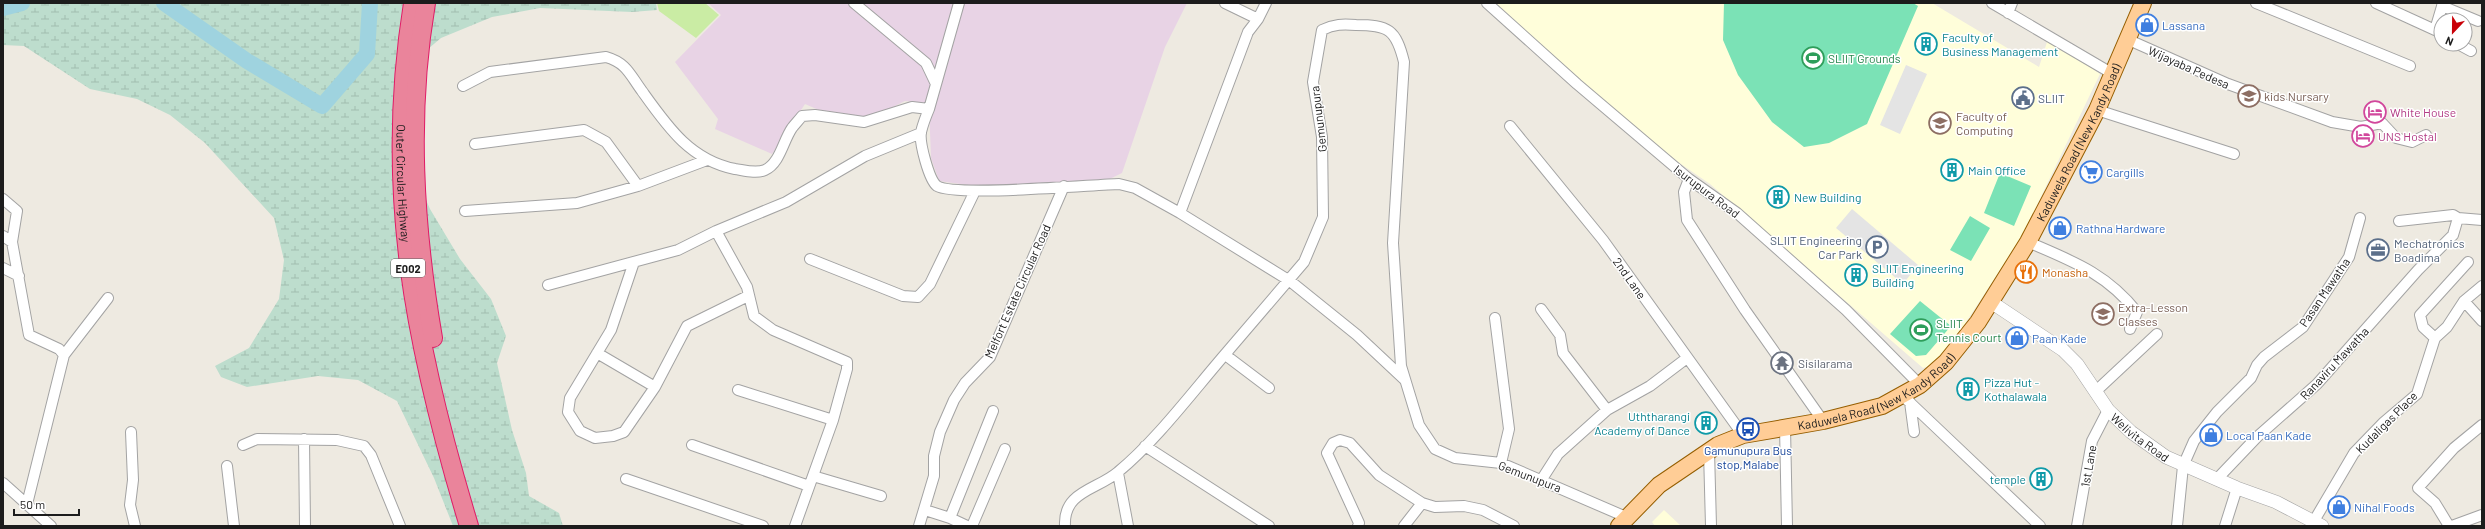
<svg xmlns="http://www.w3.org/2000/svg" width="2485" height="529" viewBox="0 0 2485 529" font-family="Barlow,sans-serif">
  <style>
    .industrial { fill: #e8d3e5 }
    .education { fill: #fffeda }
    .grass { fill: #caeca4 }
    .wetland { fill: url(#wetland-marsh) }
    .pitch { fill: #7be2b6 }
    .parking { fill: #e4e4e4 }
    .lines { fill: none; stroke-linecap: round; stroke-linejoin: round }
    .river { stroke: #9fd3df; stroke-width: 16 }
    .minor-casing { stroke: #a3a3a3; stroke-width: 12 }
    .tertiary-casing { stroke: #a3a3a3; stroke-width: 14 }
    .primary-casing { stroke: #955e00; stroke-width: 18 }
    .motorway-casing { stroke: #e01b66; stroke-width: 20 }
    .minor { stroke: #fff; stroke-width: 10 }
    .tertiary { stroke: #fff; stroke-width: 13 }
    .primary { stroke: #ffcd96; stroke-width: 16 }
    .motorway { stroke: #ea849b; stroke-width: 18 }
    .labels { text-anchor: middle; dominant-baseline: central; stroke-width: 3; stroke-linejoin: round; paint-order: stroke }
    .shield { fill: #fff; stroke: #606060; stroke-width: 1 }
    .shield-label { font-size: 11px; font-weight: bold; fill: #1c1c1c }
    .shop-label { font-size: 12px; fill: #366cbe; stroke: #fff; text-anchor: start }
    .culture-label { font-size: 12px; fill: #0d838f; stroke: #fff; text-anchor: start }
    .leisure-label { font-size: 12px; fill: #27864d; stroke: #fff; text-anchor: start }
    .street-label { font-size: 12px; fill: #1c1c1c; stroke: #fff }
    .education-label { font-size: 12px; fill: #785e54; stroke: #fff; text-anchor: start }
    .service-label { font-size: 12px; fill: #4e5e75; stroke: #fff; text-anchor: start }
    .hotel-label { font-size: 12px; fill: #b23c85; stroke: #fff; text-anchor: start }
    .food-label { font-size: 12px; fill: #c56008; stroke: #fff; text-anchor: start }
    .worship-label { font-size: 12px; fill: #5b616d; stroke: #fff; text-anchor: start }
    .transit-label { font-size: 12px; fill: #164399; stroke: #fff }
  </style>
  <defs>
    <pattern id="wetland-marsh" width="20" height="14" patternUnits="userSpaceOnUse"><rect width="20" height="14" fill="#bdddcd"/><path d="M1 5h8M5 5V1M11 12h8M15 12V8" fill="none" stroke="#a2bdaf"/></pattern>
  </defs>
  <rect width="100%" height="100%" fill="#eeeae1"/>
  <path class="industrial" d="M708,3H1187L1165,47L1122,173L1093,187L974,186L939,181L931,158L929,106L921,103L905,101L867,120L837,118L805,104L772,154L715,129L718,119L675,62L721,15Z"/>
  <path class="education" d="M1496,3H1932L2039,67L2048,39L2100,74L2021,238L1953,342L1932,365L1923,368L1710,184L1681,164L1607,106Z
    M1664,510L1681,526H1655L1652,522Z"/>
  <path class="grass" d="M657,3H705L719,15L696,38L659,11Z"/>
  <path class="wetland" d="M3,3H656L657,10L632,12L540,8L492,17L441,38L415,60L402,145L430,209L460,259L491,299L506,336L497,363L512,430L526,473L529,496L559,513L563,526H453L434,478L397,401L358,380L318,376L247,387L221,377L215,366L249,348L279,299L284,260L274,218L205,143L170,115L137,99L90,89L24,46L3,45Z"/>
  <path class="pitch" d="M1724,3H1913L1918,6L1867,124L1829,143L1804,147L1772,122L1738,75L1723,40Z
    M2000,173L2031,186L2014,226L1984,213Z
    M1970,216L1990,228L1971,261L1950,250Z
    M1920,301L1951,326L1926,355L1916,356L1890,334Z"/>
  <path class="parking" d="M1906,65L1927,74L1900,134L1880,125Z
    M1852,209L1918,265L1903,284L1836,228Z"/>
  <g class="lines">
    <path class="river" d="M164,3L247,61L322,106L367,54L370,3
      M3,8L22,3"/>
    <g class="minor-casing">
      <path id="minor" d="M854,3L926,63L936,84
        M1225,3L1258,19
        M1487,3L1577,84L1689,179L1737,213L1846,310L1920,385
        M1992,3L2113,74
        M2256,3L2410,66
        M2376,3L2435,30L2443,3
        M2442,6L2478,21
        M2008,13L2012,3
        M2129,40L2228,84L2332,122L2361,127L2382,123L2396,138L2412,142L2426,135
        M2458,44L2471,51
        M463,86L490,72L606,57C627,63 630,75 642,91C667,126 690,160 735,169C743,170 756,174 765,170C780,163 783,141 792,128C795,124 799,120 802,116L815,115L864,122L912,107L929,109C926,116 923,124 921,132C919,142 929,180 937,186C955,197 1089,185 1119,184L1135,188L1180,213L1290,281L1357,335L1404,379
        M929,109L959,3
        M2097,110L2234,154
        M1510,126L1603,240L1743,435
        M475,144L584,130L606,142L638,186
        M1689,179L1684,192L1687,220L1745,310L1823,421
        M3,199L17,211L12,242L29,335L59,349L64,355L27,504
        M465,211L577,203L638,186L707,160
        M1180,213L1248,32L1258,19L1266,3
        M2399,221L2453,215L2458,218L2482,220
        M716,231L747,287L754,316L773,330L847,362V369L833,420L795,526
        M3,236L12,242
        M2028,242C2072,261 2106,273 2137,312L2130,329
        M810,259L903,296L918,297L930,284L975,191
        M634,262L611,330L570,398L568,412L580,431L595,438L613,436L624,432L655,387L687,326L748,296
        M3,268L19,276
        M548,285L678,250L716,231L786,202L865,156L921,133
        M2464,301L2482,321
        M1541,309L1560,335L1563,353L1607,410
        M1495,318L1509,429L1501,463
        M2435,338L2423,327L2420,315L2468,262
        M597,353L655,387
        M64,355L108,298
        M1269,388L1228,357L1227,352L1304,262L1323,217L1322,137L1313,82L1322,30C1334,24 1343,24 1356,25C1388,25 1396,29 1404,62L1393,243L1401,366L1419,425L1435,449L1455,458L1501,463L1626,517
        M738,390L833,420
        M2096,391L2157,334
        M1903,396L2040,526
        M1910,402L1914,432
        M1785,427L1787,526
        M131,432L133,480L130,505L135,526
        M304,439L305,526
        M243,445L257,439L337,440L364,446L371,455L400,526
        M692,445L809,486
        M1145,446L1269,526
        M1709,451L1711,526
        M227,466L234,526
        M1118,473L1128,526
        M813,476L881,496
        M626,479L763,526
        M1542,479L1558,454L1607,410L1650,386L1687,358
        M2217,479L2257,437L2317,384L2418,270L2453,235L2458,218
        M3,483L51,526
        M925,510L950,518L993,411
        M950,518L967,526
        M919,526L934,476V456L940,432L954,400L965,383L990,357L1064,186
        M972,526L1005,449
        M1065,526C1063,491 1097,490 1118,472C1156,441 1194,390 1227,352
        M1358,526L1359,523L1327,453L1333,443L1340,440L1350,443L1379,475L1422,503L1435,507L1464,506L1483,510L1514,526
        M1404,526L1422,503
        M2077,526L2092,441L2108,410
        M2177,526L2183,466L2194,441L2217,412L2251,378L2257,365L2264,357L2303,327L2349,257L2360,218
        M2225,526L2237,488
        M2311,526L2354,453L2384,422L2417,394L2435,338L2447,327L2464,301L2482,286
        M2449,526L2435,503L2418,488L2454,448L2482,425
        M2452,526L2482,515"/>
    </g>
    <g class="tertiary-casing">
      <g id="tertiary">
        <path id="s1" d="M1991,302L2063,350L2077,364L2108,410L2131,432L2166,457L2237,488L2276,502L2322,526"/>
      </g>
    </g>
    <g class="primary-casing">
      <g id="primary">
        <path id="s2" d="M1619,526L1659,485L1718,445L1743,435L1823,421L1882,406L1920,385L1946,362L1978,322L2028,242L2097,110L2143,3"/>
      </g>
    </g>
    <g class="motorway-casing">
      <g id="motorway">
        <path id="s3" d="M413,3C383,190 415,347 469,526"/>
        <path d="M426,3C407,115 414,227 433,338"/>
      </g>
    </g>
    <use href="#minor" class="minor"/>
    <use href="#tertiary" class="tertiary"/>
    <use href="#primary" class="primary"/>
    <use href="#motorway" class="motorway"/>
  </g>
  <defs>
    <g id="shop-ring" transform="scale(1.15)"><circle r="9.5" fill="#fff" stroke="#3f7fe0" stroke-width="1.5"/><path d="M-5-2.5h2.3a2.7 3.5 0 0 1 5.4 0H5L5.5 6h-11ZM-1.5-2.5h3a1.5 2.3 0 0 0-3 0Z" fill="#3f7fe0"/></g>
    <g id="building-ring" transform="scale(1.15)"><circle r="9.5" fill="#fff" stroke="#0f9aa8" stroke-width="1.5"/><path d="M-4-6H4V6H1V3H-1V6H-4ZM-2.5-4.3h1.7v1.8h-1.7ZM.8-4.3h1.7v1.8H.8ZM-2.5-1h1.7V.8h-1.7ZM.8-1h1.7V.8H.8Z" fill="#0f9aa8"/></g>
    <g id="stadium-ring" transform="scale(1.15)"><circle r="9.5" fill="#fff" stroke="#2e9e5b" stroke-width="1.5"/><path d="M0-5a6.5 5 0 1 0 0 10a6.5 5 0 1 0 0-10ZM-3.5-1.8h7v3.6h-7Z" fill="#2e9e5b"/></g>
    <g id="school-ring" transform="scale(1.15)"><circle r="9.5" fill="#fff" stroke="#8d6e63" stroke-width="1.5"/><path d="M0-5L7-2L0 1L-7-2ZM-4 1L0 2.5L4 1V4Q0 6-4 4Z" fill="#8d6e63"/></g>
    <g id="civic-ring" transform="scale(1.15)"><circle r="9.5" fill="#fff" stroke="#5c6f8a" stroke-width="1.5"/><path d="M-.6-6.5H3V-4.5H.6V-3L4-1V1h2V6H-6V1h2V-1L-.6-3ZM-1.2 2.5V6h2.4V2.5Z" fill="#5c6f8a"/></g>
    <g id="hotel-ring" transform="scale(1.15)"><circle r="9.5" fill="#fff" stroke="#d1479c" stroke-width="1.5"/><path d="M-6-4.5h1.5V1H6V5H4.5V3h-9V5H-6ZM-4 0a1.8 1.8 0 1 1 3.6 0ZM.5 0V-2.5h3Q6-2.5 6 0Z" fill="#d1479c"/></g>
    <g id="university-ring" transform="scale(1.15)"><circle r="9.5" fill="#fff" stroke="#8d6e63" stroke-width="1.5"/><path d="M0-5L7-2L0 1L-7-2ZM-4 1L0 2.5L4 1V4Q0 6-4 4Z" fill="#8d6e63"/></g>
    <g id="supermarket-ring" transform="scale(1.15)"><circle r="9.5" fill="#fff" stroke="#3f7fe0" stroke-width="1.5"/><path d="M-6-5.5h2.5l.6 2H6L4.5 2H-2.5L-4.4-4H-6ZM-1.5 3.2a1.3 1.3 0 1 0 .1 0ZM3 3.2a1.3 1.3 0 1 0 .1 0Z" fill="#3f7fe0"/></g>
    <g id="parking-ring" transform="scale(1.15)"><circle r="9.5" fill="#fff" stroke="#5c6f8a" stroke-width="1.5"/><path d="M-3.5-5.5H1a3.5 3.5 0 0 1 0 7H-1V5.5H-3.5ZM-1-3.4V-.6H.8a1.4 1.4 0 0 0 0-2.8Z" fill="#5c6f8a"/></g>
    <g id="office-ring" transform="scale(1.15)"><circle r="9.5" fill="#fff" stroke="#5c6f8a" stroke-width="1.5"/><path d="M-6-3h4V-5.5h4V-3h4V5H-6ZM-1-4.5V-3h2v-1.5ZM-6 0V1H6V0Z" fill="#5c6f8a"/></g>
    <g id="restaurant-ring" transform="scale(1.15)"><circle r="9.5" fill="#fff" stroke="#e8710a" stroke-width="1.5"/><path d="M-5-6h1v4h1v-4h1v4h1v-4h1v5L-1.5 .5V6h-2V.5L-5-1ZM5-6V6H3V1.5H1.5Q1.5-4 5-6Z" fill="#e8710a"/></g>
    <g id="temple-ring" transform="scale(1.15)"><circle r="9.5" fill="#fff" stroke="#6b7280" stroke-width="1.5"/><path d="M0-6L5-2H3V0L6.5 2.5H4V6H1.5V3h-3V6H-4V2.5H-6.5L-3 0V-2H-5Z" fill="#6b7280"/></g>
    <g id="bus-ring" transform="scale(1.15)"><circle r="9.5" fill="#fff" stroke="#1a4fb4" stroke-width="1.5"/><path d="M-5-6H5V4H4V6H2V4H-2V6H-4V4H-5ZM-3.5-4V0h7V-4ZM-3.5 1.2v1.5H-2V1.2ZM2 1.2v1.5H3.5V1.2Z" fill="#1a4fb4"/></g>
  </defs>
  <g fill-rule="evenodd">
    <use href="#shop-ring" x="2147" y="25"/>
    <use href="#building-ring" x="1926" y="44"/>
    <use href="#stadium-ring" x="1813" y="58"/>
    <use href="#school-ring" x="2249" y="96"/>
    <use href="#civic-ring" x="2023" y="98"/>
    <use href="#hotel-ring" x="2375" y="112"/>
    <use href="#university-ring" x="1940" y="123"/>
    <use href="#hotel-ring" x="2363" y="136"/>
    <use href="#building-ring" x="1952" y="170"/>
    <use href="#supermarket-ring" x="2091" y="172"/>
    <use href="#building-ring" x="1778" y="197"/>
    <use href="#shop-ring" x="2060" y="228"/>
    <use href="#parking-ring" x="1877" y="247"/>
    <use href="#office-ring" x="2378" y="250"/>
    <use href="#restaurant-ring" x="2026" y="272"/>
    <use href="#building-ring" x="1856" y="275"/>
    <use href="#school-ring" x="2103" y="314"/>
    <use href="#stadium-ring" x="1921" y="330"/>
    <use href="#shop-ring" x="2017" y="338"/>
    <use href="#temple-ring" x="1782" y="363"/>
    <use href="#building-ring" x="1968" y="389"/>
    <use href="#building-ring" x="1706" y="423"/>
    <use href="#bus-ring" x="1748" y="429"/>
    <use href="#shop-ring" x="2211" y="435"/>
    <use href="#building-ring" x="2041" y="479"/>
    <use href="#shop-ring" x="2339" y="507"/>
  </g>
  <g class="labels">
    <rect class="shield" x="391" y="259" width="34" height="18" rx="3"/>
    <g class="shield-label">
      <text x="408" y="268">E002</text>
    </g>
    <g class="shop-label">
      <text x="2162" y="25">Lassana</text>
      <text x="2106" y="172">Cargills</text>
      <text x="2076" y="228">Rathna Hardware</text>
      <text x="2032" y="338">Paan Kade</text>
      <text x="2226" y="435">Local Paan Kade</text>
      <text x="2354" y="507">Nihal Foods</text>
    </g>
    <g class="culture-label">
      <text x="1942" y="37">Faculty of<tspan x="1942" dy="14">Business Management</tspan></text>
      <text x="1968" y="170">Main Office</text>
      <text x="1794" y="197">New Building</text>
      <text x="1872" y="268">SLIIT Engineering<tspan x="1872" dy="14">Building</tspan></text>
      <text x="1984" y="382">Pizza Hut -<tspan x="1984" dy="14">Kothalawala</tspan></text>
      <text x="1690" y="416" text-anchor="end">Uththarangi<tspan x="1690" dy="14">Academy of Dance</tspan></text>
      <text x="2026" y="479" text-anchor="end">temple</text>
    </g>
    <g class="leisure-label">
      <text x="1828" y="58">SLIIT Grounds</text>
      <text x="1936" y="323">SLIIT<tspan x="1936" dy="14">Tennis Court</tspan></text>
    </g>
    <g class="street-label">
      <text transform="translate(2189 67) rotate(24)">Wijayaba Pedesa</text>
      <text transform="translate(1318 119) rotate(-97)">Gemunupura</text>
      <text stroke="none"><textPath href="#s2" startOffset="633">Kaduwela Road (New Kandy Road)</textPath></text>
      <text stroke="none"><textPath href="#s3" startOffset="181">Outer Circular Highway</textPath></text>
      <text transform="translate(1707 191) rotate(37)">Isurupura Road</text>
      <text transform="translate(1630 278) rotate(55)">2nd Lane</text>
      <text transform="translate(1017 291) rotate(-66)">Melfort Estate Circular Road</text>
      <text transform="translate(2324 292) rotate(-56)">Pasan Mawatha</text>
      <text transform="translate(2334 363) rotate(-47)">Ranaviru Mawatha</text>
      <text stroke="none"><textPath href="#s2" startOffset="298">Kaduwela Road (New Kandy Road)</textPath></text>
      <text transform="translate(2386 422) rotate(-45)">Kudaligas Place</text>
      <text stroke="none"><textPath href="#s1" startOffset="204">Welivita Road</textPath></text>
      <text transform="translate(2088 466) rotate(-80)">1st Lane</text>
      <text transform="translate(1530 476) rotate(21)">Gemunupura</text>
    </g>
    <g class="education-label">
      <text x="2264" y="96">kids Nursary</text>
      <text x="1956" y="116">Faculty of<tspan x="1956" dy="14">Computing</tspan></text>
      <text x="2118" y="307">Extra-Lesson<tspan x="2118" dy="14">Classes</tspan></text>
    </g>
    <g class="service-label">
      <text x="2038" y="98">SLIIT</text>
      <text x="1862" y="240" text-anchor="end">SLIIT Engineering<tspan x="1862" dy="14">Car Park</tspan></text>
      <text x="2394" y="243">Mechatronics<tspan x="2394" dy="14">Boadima</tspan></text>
    </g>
    <g class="hotel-label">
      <text x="2390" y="112">White House</text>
      <text x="2378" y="136">UNS Hostal</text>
    </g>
    <g class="food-label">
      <text x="2042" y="272">Monasha</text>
    </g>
    <g class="worship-label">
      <text x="1798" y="363">Sisilarama</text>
    </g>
    <g class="transit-label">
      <text x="1748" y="450">Gamunupura Bus<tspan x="1748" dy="14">stop,Malabe</tspan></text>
    </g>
  </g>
  <rect width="2485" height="529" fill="none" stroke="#1c1c1c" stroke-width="8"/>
  <g transform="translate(2453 32) rotate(202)"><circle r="19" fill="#ffffff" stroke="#a4a4a4"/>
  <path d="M0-3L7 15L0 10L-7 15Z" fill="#c90008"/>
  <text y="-6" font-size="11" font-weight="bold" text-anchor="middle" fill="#1c1c1c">N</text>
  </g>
  <path d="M14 509v6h65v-6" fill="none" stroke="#1c1c1c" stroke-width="2"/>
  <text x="20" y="509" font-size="12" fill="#1c1c1c" stroke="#ffffff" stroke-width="3" paint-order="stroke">50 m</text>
</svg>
